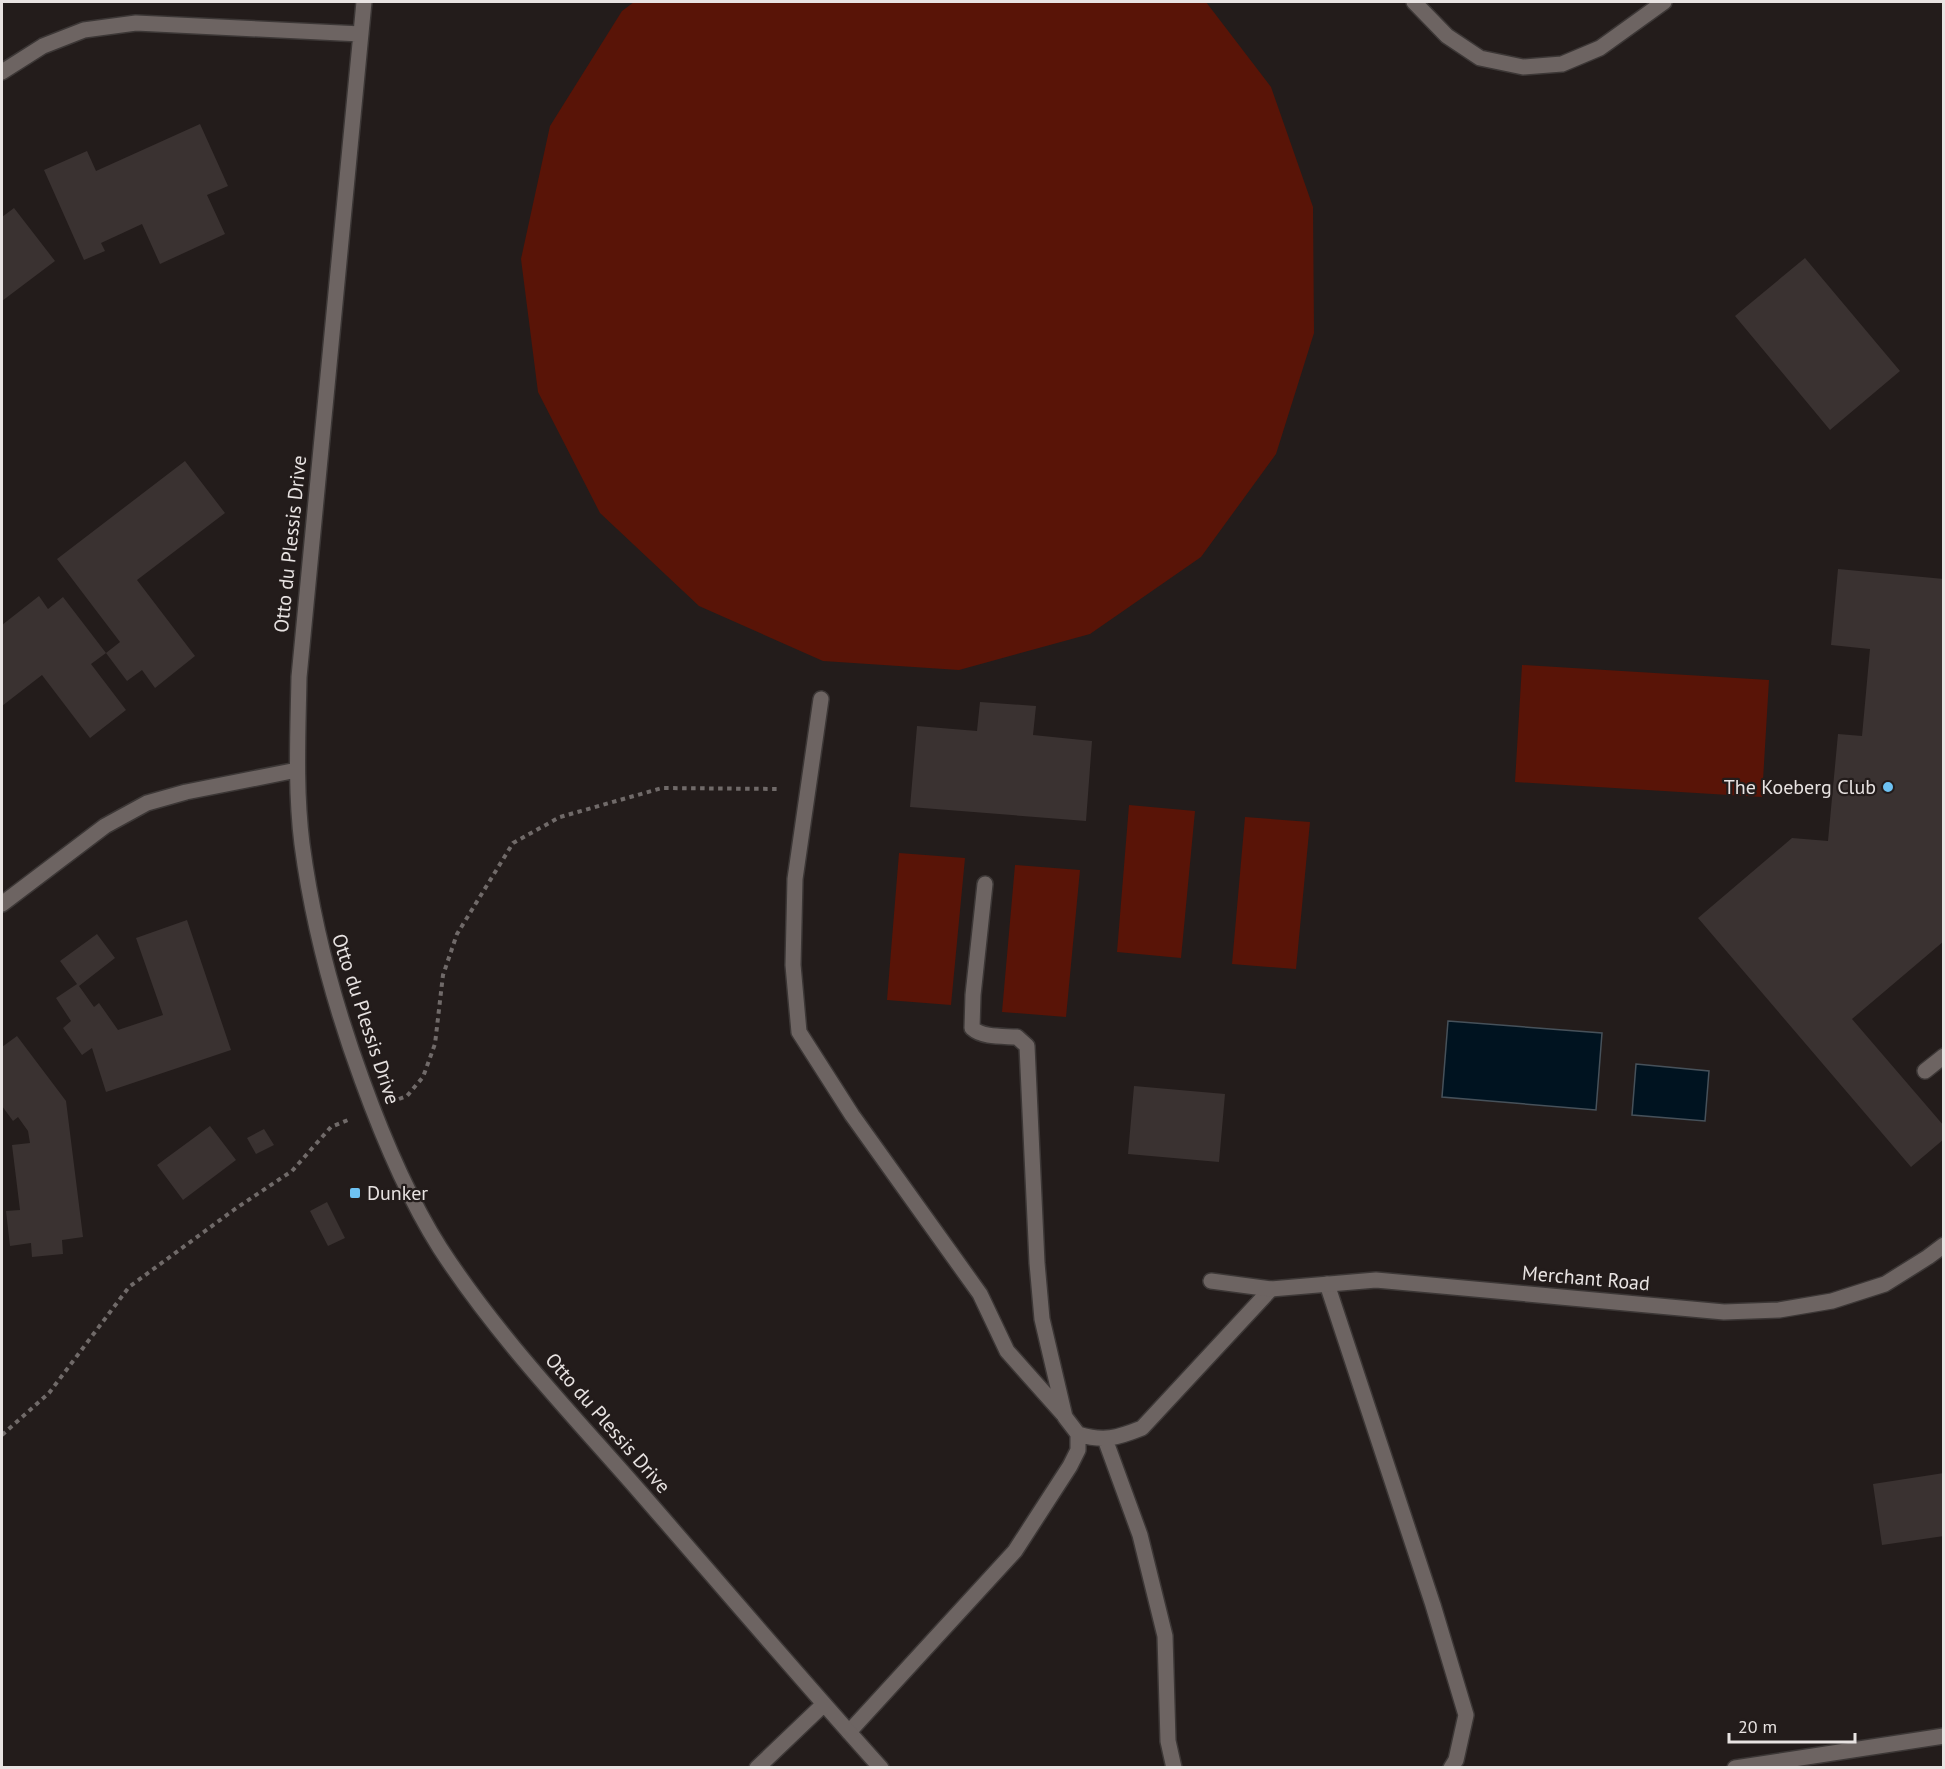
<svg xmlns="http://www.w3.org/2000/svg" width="1945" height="1769" viewBox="0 0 1945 1769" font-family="'PT Sans',sans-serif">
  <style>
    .green { fill: #591407 }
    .water { fill: #001320; stroke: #46515a; stroke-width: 1.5 }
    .building { fill: #3a3231 }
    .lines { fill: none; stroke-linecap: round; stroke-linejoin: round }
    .lane-casing { stroke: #3c3736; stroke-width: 18 }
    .street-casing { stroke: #3c3736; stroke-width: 18 }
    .path { stroke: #706a69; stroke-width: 4; stroke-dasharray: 4.5 4.5; stroke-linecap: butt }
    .lane { stroke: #6d6462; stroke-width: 15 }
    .street { stroke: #6d6462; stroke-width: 15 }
    .poi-dot { fill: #6ec2f3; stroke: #231c1b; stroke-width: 2 }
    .labels { text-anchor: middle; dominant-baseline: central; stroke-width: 4.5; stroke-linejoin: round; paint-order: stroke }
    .street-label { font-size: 20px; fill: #e8e3e2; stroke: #231c1b }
    .poi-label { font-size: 20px; fill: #e8e3e2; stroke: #231c1b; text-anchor: end }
  </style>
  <rect width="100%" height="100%" fill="#231c1b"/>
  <path class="green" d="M634,2H1206L1271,87L1313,207L1314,333L1276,454L1201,557L1090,634L959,670L823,661L699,606L600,513L538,392L521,259L550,126L622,11Z
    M1522,665L1769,680L1762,797L1515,782Z
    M1129,805L1195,811L1181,958L1117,952Z
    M1245,817L1310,822L1296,969L1232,964Z
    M899,853L965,858L951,1005L887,1000Z
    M1015,865L1080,870L1066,1017L1002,1012Z"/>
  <path class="water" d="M1448,1021L1602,1033L1596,1110L1442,1097Z
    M1636,1064L1709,1071L1705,1121L1632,1115Z"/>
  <path class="building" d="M200,124L228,186L207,195L225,234L160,264L142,224L101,243L105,251L84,260L44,170L87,151L96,171Z
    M14,208L55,261L2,301V217Z
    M1805,258L1900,371L1830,430L1735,316Z
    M185,461L225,513L137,580L195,656L155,688L142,670L127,681L106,653L120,642L57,559Z
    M1838,569L1944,579V941L1852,1019L1944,1126V1139L1911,1167L1698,918L1792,838L1828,841L1838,734L1862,736L1870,649L1831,645Z
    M39,596L48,609L63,597L106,653L91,664L126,710L90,738L42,675L2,706V625Z
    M980,702L1036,706L1033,735L1092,741L1086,821L910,807L917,726L977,731Z
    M187,920L231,1050L106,1092L92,1048L82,1055L63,1028L71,1021L56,998L77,984L60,961L97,934L115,958L79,986L94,1007L99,1003L118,1030L163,1015L136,938Z
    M17,1036L66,1101L83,1237L62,1240L63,1254L32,1257L31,1243L10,1246L6,1211L20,1210L12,1145L30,1143L28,1131L18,1117L13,1121L2,1106V1047Z
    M1134,1086L1225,1094L1219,1162L1128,1154Z
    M210,1126L236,1160L183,1200L157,1165Z
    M264,1129L274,1145L256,1154L247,1138Z
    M327,1202L345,1238L328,1246L310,1211Z
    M1944,1473V1536L1882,1545L1873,1484Z"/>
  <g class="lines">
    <g class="lane-casing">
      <path id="lane" d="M821,699L795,879L793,965L799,1032L852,1115L980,1294L1007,1351L1063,1414
        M1925,1071L1944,1056
        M1327,1284L1433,1605L1466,1715L1456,1760L1451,1768
        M1078,1434C1104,1442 1117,1438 1142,1428L1271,1289
        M1105,1439L1140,1535L1165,1636L1168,1741L1174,1768
        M849,1732L1015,1551L1070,1466L1078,1450V1434L1065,1417L1042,1319L1037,1263L1027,1046L1017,1037C1003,1036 983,1038 972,1028L973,995L985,884"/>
    </g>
    <g class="street-casing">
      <path id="street" d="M364,2L299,677C298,732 295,788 302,844C313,927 333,1001 362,1080C383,1138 407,1196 440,1248C497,1336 571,1413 640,1492C720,1584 799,1677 881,1768
        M1414,2L1447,36L1480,58L1523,67L1562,64L1600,48L1664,2
        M2,72L43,46L84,30L136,23L361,34
        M2,904L105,826L147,803L186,792L297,770
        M1211,1281L1271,1289L1376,1280L1724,1312L1779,1310L1832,1301L1885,1284L1928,1257L1944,1245
        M757,1768L824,1704
        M1735,1768L1944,1736"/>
    </g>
    <path class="path" d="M399,1099L407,1096L423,1077L435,1044L443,975L457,934L513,843L560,817L662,788L780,789
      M2,1435L49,1393L129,1287L235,1209L292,1171L331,1127L348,1120"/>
    <use href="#lane" class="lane"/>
    <use href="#street" class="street"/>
  </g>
  <g class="poi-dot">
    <circle cx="1888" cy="787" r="6"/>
    <rect x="349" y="1187" width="12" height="12" rx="3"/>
  </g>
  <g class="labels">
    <g class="street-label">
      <text transform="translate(290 544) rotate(-84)">Otto du Plessis Drive</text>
      <text transform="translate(366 1019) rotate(72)">Otto du Plessis Drive</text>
      <text transform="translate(1586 1278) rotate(5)">Merchant Road</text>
      <text transform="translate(608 1423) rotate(49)">Otto du Plessis Drive</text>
    </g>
    <g class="poi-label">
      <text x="1876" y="787">The Koeberg Club</text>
      <text x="367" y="1193" text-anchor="start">Dunker</text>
    </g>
  </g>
  <rect width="1945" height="1769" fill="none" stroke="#e8e3e2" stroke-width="6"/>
  <path d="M1729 1733v9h126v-9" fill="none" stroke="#e8e3e2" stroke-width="3"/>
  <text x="1738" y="1733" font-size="18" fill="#e8e3e2" stroke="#231c1b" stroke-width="4.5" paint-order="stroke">20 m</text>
</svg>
